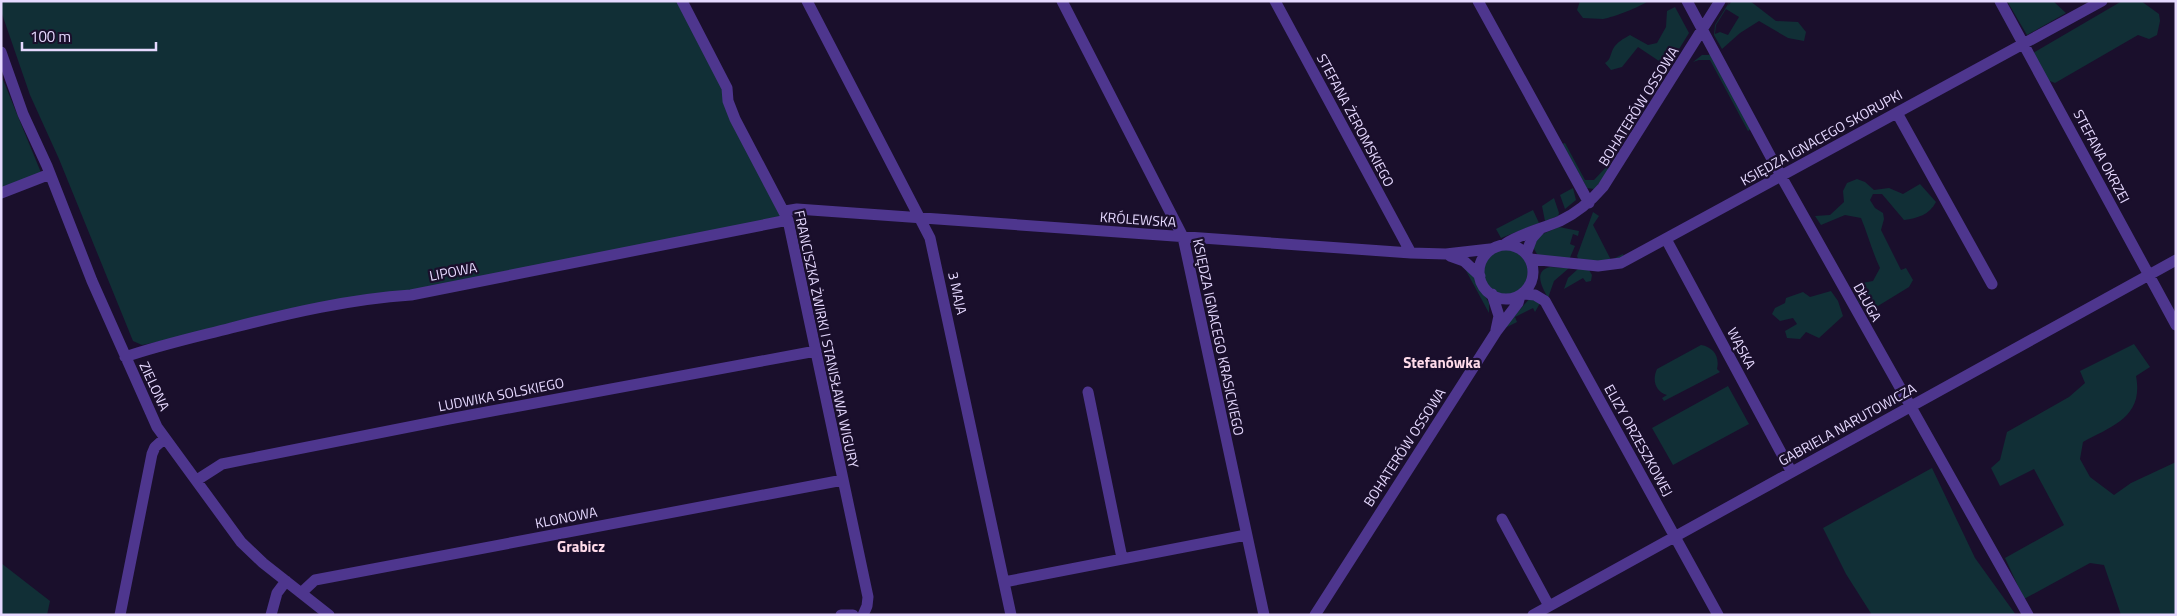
<svg xmlns="http://www.w3.org/2000/svg" width="2177" height="616" viewBox="0 0 2177 616" font-family="'Titillium Web',sans-serif">
  <style>
    .green { fill: #112f36; fill-rule: evenodd }
    .lines { fill: none; stroke-linecap: round; stroke-linejoin: round }
    .street { stroke: #4e368e; stroke-width: 11 }
    .labels { text-anchor: middle; dominant-baseline: central; stroke-width: 4.5; stroke-linejoin: round; paint-order: stroke }
    .street-label { font-size: 14px; fill: #e6d9ff; stroke: #1a0f2c }
    .neighbourhood-label { font-size: 15px; font-weight: bold; fill: #ffdbea; stroke: #1a0f2c }
  </style>
  <rect width="100%" height="100%" fill="#1a0f2c"/>
  <path class="green" d="M1,1H678L722,85L783,217L142,345L133,341L59,159L30,95L1,11Z
    M1580,1H1648C1640,7 1614,17 1603,19C1597,19 1589,18 1583,18L1577,10Z
    M1730,1L1728,6L1732,1H1750L1776,21L1798,22L1806,32L1804,41L1788,38L1759,21L1740,33L1722,49L1714,35L1715,25ZM1726,9L1739,17L1728,35L1720,32L1715,34L1716,25Z
    M2007,1H2053L2066,13L2027,35Z
    M2122,1H2141L2159,14L2160,21L2157,35L2149,39L2138,35L2055,83L2047,80L2033,53Z
    M1675,7L1689,33L1668,67L1638,47L1622,67L1611,70L1605,63C1611,59 1610,55 1613,49C1617,42 1623,39 1630,35L1648,45L1657,43L1666,27L1667,11Z
    M1710,53L1751,129L1748,131L1710,60H1699L1693,62L1702,55H1709Z
    M1,75L42,175L1,190Z
    M1565,143L1585,180H1594L1610,163L1613,167L1594,189L1587,188L1562,144Z
    M1857,179L1865,182L1874,190L1889,188L1903,194L1920,184L1936,202C1929,215 1918,218 1904,220L1882,194H1873L1870,200L1875,208L1883,213L1884,219L1881,230L1901,270L1906,268L1913,280L1909,287L1873,309L1864,308L1858,301L1855,290L1862,283L1873,281L1880,268C1872,251 1868,235 1861,218L1845,215L1821,225L1815,216L1830,215L1844,202L1843,191L1847,183Z
    M1573,188L1576,200L1565,209L1560,195Z
    M1554,198L1559,213L1558,216L1545,221L1542,206Z
    M1533,210L1539,223L1501,238L1496,229Z
    M1593,212L1599,216L1593,225L1611,260L1623,254L1624,257L1616,261H1579L1577,256Z
    M1559,227L1579,231L1578,236L1573,234L1570,244L1575,246L1569,260L1538,256L1533,247L1540,235Z
    M1483 272a23 23 0 1 1 46 0a23 23 0 1 1-46 0Z
    M1464,267H1469L1489,303V313Z
    M1550,267L1569,268L1554,281L1548,298C1542,287 1533,271 1550,267Z
    M1578,269L1589,270L1592,275L1591,281L1586,282L1583,278L1564,289L1568,278Z
    M1831,291L1838,301L1843,316L1819,338L1806,332L1800,339L1787,338L1785,331L1797,324L1793,318L1780,321L1772,314L1775,308L1785,303L1786,298L1803,292L1810,297Z
    M1530,298L1540,303L1535,312L1533,308L1515,317L1517,322L1503,329Z
    M2134,344L2150,367L2136,376C2144,417 2112,426 2083,442L2080,459L2090,477L2114,495L2131,483L2176,462V615H2121L2104,565L2090,563L2024,599L2005,558L2064,525L2034,469L2000,486L1991,468L2000,460L2007,432L2069,397L2085,383L2080,371Z
    M1701,345C1713,347 1720,356 1717,369L1720,372L1664,401L1662,398L1667,395C1655,391 1652,380 1657,369Z
    M1728,386L1749,424L1673,465L1652,428Z
    M1932,468L1975,558L2016,615H1872L1846,574L1823,528Z
    M1,563L50,601L47,615H1Z"/>
  <g class="lines">
    <path class="street" d="M682,1L727,88L728,101L735,119L788,220L868,597L867,606L863,615
      M807,1L930,238L1011,615
      M1062,1L1183,237L1264,615
      M1275,1L1411,253
      M1478,1L1589,203
      M1687,1L1781,176L2028,615
      M2000,1L2176,325
      M1,52L23,114L47,166L92,281L157,427L241,542L263,563L329,615
      M1897,113L1992,284
      M1,193L50,174
      M785,211L797,209L1411,253L1446,254L1490,249
      M1666,239L1791,471
      M1505,244C1522,233 1541,229 1560,221C1577,213 1591,201 1603,187L1720,1
      M1479 272a27 27 0 1 1 54 0a27 27 0 1 1-54 0Z
      M1526,254L1532,238L1541,228
      M1450,256L1464,261L1480,276
      M1530,259L1598,266L1621,263L2102,1
      M1492,294L1499,316L1496,330
      M1523,294L1535,295L1545,301L1718,615
      M125,357C160,345 196,337 231,328C290,313 350,299 411,295L788,220
      M1088,392L1122,558
      M197,480L222,464L449,419L816,351
      M1502,519L1549,606
      M1004,582L1246,535
      M301,593L315,580L843,480
      M120,615L152,454L155,447L165,438
      M271,615L277,593L286,581
      M841,615H853
      M1315,615L1496,332L1518,303L1520,296
      M1533,615L2176,260"/>
  </g>
  <g class="labels">
    <g class="street-label">
      <text transform="translate(1638 106) rotate(-58)">BOHATERÓW OSSOWA</text>
      <text transform="translate(1356 120) rotate(62)">STEFANA ŻEROMSKIEGO</text>
      <text transform="translate(1821 137) rotate(-29)">KSIĘDZA IGNACEGO SKORUPKI</text>
      <text transform="translate(2102 156) rotate(62)">STEFANA OKRZEI</text>
      <text transform="translate(1138 219) rotate(4)">KRÓLEWSKA</text>
      <text transform="translate(453 271) rotate(-11)">LIPOWA</text>
      <text transform="translate(958 293) rotate(78)">3 MAJA</text>
      <text transform="translate(1868 302) rotate(61)">DŁUGA</text>
      <text transform="translate(1219 337) rotate(78)">KSIĘDZA IGNACEGO KRASICKIEGO</text>
      <text transform="translate(827 339) rotate(78)">FRANCISZKA ŻWIRKI I STANISŁAWA WIGURY</text>
      <text transform="translate(1742 348) rotate(62)">WĄSKA</text>
      <text transform="translate(155 386) rotate(65)">ZIELONA</text>
      <text transform="translate(501 394) rotate(-11)">LUDWIKA SOLSKIEGO</text>
      <text transform="translate(1847 424) rotate(-29)">GABRIELA NARUTOWICZA</text>
      <text transform="translate(1639 440) rotate(61)">ELIZY ORZESZKOWEJ</text>
      <text transform="translate(1404 447) rotate(-57)">BOHATERÓW OSSOWA</text>
      <text transform="translate(566 517) rotate(-11)">KLONOWA</text>
    </g>
    <g class="neighbourhood-label">
      <text x="1442" y="362">Stefanówka</text>
      <text x="581" y="546">Grabicz</text>
    </g>
  </g>
  <rect width="2177" height="616" fill="none" stroke="#e6d9ff" stroke-width="5"/>
  <path d="M22 42v8h134v-8" fill="none" stroke="#e6d9ff" stroke-width="2.5"/>
  <text x="30" y="42" font-size="15" fill="#e6d9ff" stroke="#1a0f2c" stroke-width="4" paint-order="stroke">100 m</text>
</svg>
